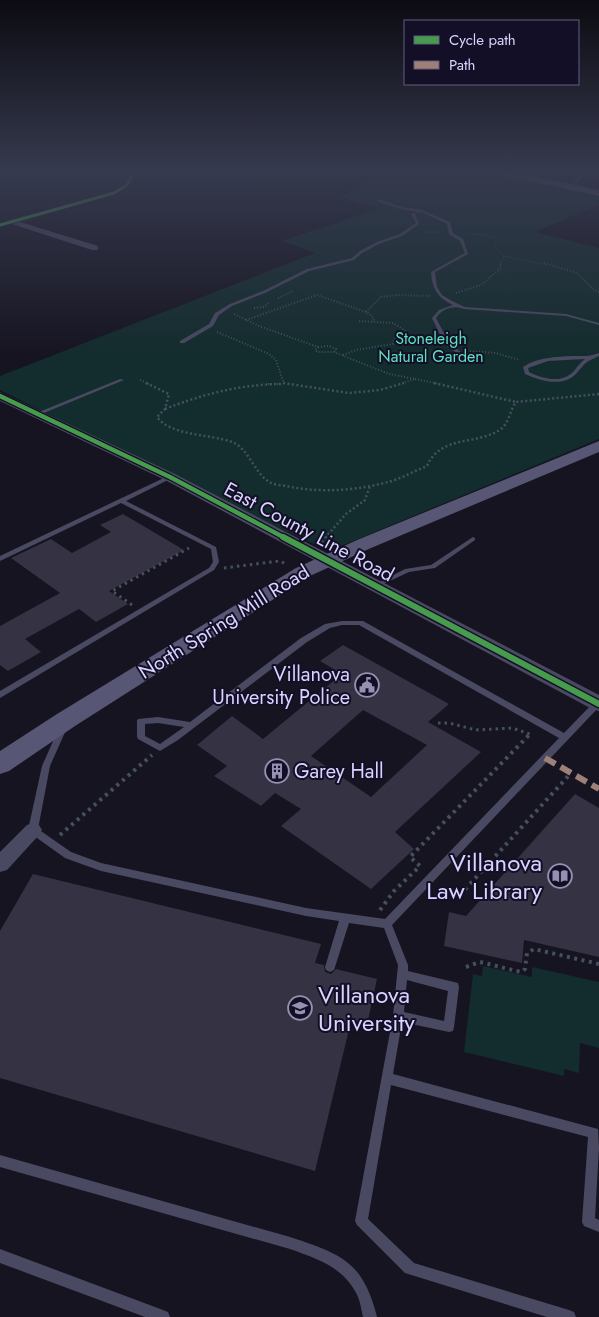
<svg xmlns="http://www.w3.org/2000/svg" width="599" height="1317" viewBox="0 0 599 1317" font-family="Jost,sans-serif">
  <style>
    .green { fill: #132c2d }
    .building { fill: #343243; fill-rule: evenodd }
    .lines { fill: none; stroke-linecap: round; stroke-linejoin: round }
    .path-far4 { stroke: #44505f; stroke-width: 1; stroke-dasharray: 1 2; stroke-linecap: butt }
    .path-far3 { stroke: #44505f; stroke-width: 2; stroke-dasharray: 1 2; stroke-linecap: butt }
    .path-far2 { stroke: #44505f; stroke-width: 2.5; stroke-dasharray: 2 2.5; stroke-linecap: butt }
    .path-far1 { stroke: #44505f; stroke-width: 3; stroke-dasharray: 2.5 4; stroke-linecap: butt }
    .path { stroke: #44505f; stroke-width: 4; stroke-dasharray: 3 4.5; stroke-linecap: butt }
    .service { fill: #4a4962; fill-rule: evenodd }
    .minor { fill: #4a4962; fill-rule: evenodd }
    .tertiary { fill: #4a4962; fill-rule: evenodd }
    .secondary { fill: #575674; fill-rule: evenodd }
    .primary { fill: #5e5373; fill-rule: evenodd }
    .quiet { stroke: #9e8076; stroke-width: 6; stroke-dasharray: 12 6; stroke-linecap: butt }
    .cycleway-far2-casing { stroke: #130f26; stroke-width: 4.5 }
    .cycleway-far1-casing { stroke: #130f26; stroke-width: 7 }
    .cycleway-casing { stroke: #130f26; stroke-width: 9 }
    .cycleway-far2 { stroke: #469c4c; stroke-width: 3 }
    .cycleway-far1 { stroke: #469c4c; stroke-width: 4.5 }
    .cycleway { stroke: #469c4c; stroke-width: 6 }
    .labels { text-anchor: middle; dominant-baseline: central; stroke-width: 4; stroke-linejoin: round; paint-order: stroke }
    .far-park-label { font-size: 16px; fill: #5fe0c0; stroke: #130f26 }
    .street-label { font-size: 20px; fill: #d9d4ff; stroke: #130f26 }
    .poi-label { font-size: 20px; fill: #d9d4ff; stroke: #130f26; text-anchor: end }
    .near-poi-label { font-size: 24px; fill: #d9d4ff; stroke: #130f26; text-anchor: end }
  </style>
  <rect width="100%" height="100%" fill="#161421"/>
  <path class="green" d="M380,171H479L599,197V205L535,232L599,248V439L329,551L226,503L0,390V376L315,253L282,241L378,209L340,197Z
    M483,966L532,977V967L599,982V1048L580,1043L579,1073L564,1069V1076L464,1052L473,974L482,976Z"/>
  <path class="building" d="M123,514L184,550L109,591L128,604L96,622L79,609L25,639L41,652L8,671L0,665V626L60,593L11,558L51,539L72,553L111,532L100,525Z
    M343,645L449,704L428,722L481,752L395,832L414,849L371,889L281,826L301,809L275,793L261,806L214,776L227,766L197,745L232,716L263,739L342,674L320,661ZM363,710L427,745L371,797L311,756Z
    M575,794L599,808V957L524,940L522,963L444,946L449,912L466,916Z
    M33,874L321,944L315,963L324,965L325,972L331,974L336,969L377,979L367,1025L351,1021L315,1171L0,1078V931Z"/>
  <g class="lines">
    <path class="path-far4" d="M424,232H440
      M469,233L495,237L499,240L494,245L504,256L548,265
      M500,265L504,256"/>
    <path class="path-far3" d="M544,263L577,273L593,289L599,292
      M456,293L481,285L501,268L500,263
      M278,298L293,291
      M254,308L264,307L270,302
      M366,312L381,297L397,295L430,296
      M234,314L259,326L318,347L315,350L317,352H334L389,374L415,379L401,384
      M246,320L317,295L366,312L372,316L374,321
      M217,332L269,354L276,360L284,384
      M318,347L329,346L336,349L334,352
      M467,351L495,353L520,360
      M343,355L356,350L393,344L394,339L403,336L406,331L393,323L357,321
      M415,379L440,384
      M140,380L149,384
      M268,384H283"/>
    <path class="path-far2" d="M146,383L169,394L165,409L157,417C171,436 210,434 232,442C249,448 254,474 271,483C275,485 281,485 286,486C319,493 355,491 388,482C401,479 414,471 427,466C441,434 477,446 501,429C509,423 510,410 516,402L599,394
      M283,383L349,393L380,390L404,383
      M434,383L516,402
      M165,409C203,394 242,384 283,384
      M325,538L346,514L365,500L370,486"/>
    <path class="path-far1" d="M321,542L326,537
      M224,568L279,561L287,564
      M132,605L112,591L189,548
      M438,723H449L476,730L512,728L530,734L528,736"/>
    <path class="path" d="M60,835L152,755
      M460,895L571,773
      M380,910L394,891L420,866L410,857L530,734
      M466,967L480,962L521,972L525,969L527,953L534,949L599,964"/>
    <path class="service" d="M573,171H576L583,177L571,189L569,188L579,177Z
      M378,199L402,207L422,210L450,222L453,233L463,239L468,254L435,272L437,287L442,295L452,301L465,307L566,314L599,323V325L566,316L464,309C453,305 443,308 436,318L449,343L461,352L457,353L445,345L432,318L439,310L453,305C438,298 432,289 431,272L465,253L460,241L449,234L447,224L421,212L415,214L419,224L402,236L379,244L362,253L354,260L309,271L265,293L232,306L219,315L213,326L184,343H180V341L209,324L215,313L230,304L263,291L307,269L352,258L360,251L377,242L400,234L416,223L411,214L418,212L400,209L377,201Z
      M599,353V356C593,359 586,361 582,367C578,371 576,375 571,378C557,386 539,380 525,374L523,367C537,357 556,357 572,356C583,356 589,357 599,353ZM585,359C580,363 578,366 574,371C562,384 543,379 529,372L528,368L548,361Z
      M120,379L124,380L39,415L34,414Z
      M170,475L173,477L172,478L126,501L216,547L219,562L214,570L0,698V691L209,568L213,562L211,549L121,503L0,561V556Z
      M473,537L475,538V540L435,568L409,572L377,587L375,588L372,586L405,569L431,565Z
      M342,621H363L564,733L595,701H599V707L392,925L408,965V971L454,982L458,983L459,987L454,1027L453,1031L449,1032L402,1022L393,1074L598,1129L599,1148L595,1218L599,1220V1232L584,1226L582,1222L588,1137L391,1085L368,1219L414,1263L569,1310L574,1312L576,1317H547L405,1273L357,1225L355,1221L393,1016L398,965L384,928L349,923L335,967L334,970L330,972L326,970L325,967L339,921L306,916L101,871L65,858L30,833L28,830L42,766L58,730L59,728H65L66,730L50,766L38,829L71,852L101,863L306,908L385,919L559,738L359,625H342L330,628L307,642L178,740L160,751L138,739L137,737V721L138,719L158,717L190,722L301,638L325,624ZM158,723L184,727L160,744L145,736V724ZM407,980L448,991L444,1021L404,1012Z
      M0,1155L290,1237C341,1254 363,1261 377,1317H363C361,1308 360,1299 355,1291C341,1266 315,1258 290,1249L0,1167Z
      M0,1249L163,1310L168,1312L170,1317H145L0,1263Z"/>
    <path class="minor" d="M131,171H137L129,186L116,194L20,222L98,246V250H92L12,224L0,227V223L9,220L112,192L124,184Z
      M33,823L39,825L42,830L39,835L7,870L0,872V852L27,825Z"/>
    <path class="tertiary" d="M0,392L175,474L599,695V711L592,709L165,480L0,401Z"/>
    <path class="secondary" d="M599,441V452L371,548L310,576L75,726L9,771L0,774V751L57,714L296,568L357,540Z"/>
    <path class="primary" d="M488,171H509L599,190V196L493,174Z"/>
    <path class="quiet" d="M545,758L599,789"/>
    <g class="cycleway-far2-casing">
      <path id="cycleway-far2" d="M0,225L114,193L127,185L134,171"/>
    </g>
    <g class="cycleway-far1-casing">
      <path id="cycleway-far1" d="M0,396L170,477L285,538"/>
    </g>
    <g class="cycleway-casing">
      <path id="cycleway" d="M283,537L599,704"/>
    </g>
    <use href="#cycleway-far2" class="cycleway-far2"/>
    <use href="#cycleway-far1" class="cycleway-far1"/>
    <use href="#cycleway" class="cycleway"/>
  </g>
  <linearGradient id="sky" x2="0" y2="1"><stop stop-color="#0c0b12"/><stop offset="0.48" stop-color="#363a4e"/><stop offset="1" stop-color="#363a4e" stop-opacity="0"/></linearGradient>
  <rect width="599" height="356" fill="url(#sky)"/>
  <defs>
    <g id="civic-ring" transform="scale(1.25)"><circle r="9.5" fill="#130f26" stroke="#9591b1" stroke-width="1.5"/><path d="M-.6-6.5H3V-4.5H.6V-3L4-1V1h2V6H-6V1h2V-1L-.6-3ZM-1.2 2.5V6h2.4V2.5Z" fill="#9591b1"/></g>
    <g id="building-ring" transform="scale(1.25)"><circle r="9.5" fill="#130f26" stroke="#9591b1" stroke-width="1.5"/><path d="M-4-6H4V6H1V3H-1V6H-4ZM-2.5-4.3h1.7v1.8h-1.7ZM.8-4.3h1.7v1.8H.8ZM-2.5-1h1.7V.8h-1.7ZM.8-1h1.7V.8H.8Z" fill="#9591b1"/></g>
    <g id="library-ring" transform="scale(1.25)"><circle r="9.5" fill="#130f26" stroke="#9591b1" stroke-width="1.5"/><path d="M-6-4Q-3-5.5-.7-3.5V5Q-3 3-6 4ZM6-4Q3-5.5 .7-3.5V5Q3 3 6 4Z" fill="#9591b1"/></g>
    <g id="university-ring" transform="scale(1.25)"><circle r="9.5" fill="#130f26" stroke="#9591b1" stroke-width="1.5"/><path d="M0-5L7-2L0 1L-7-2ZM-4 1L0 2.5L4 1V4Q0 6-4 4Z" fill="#9591b1"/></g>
  </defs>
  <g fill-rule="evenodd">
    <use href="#civic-ring" x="367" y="685"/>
    <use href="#building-ring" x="277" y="771"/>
    <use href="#library-ring" x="560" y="876"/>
    <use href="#university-ring" x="300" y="1008"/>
  </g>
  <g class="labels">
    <g class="far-park-label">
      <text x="431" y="338">Stoneleigh<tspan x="431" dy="18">Natural Garden</tspan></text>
    </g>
    <g class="street-label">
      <text transform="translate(309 532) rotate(28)">East County Line Road</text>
      <text transform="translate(224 622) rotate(-32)">North Spring Mill Road</text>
    </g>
    <g class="poi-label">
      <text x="350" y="674">Villanova<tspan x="350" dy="23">University Police</tspan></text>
      <text x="294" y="771" text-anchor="start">Garey Hall</text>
    </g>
    <g class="near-poi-label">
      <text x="542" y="862">Villanova<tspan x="542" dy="28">Law Library</tspan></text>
      <text x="318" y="994" text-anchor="start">Villanova<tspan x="318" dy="28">University</tspan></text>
    </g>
  </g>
  <rect x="404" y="20" width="175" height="65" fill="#130f26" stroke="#625e7d"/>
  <rect x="414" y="36" width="25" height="8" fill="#469c4c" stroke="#625e7d"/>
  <text x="449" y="45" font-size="15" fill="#d9d4ff">Cycle path</text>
  <rect x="414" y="61" width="25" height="8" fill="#9e8076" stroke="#625e7d"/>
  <text x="449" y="70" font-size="15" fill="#d9d4ff">Path</text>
</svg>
